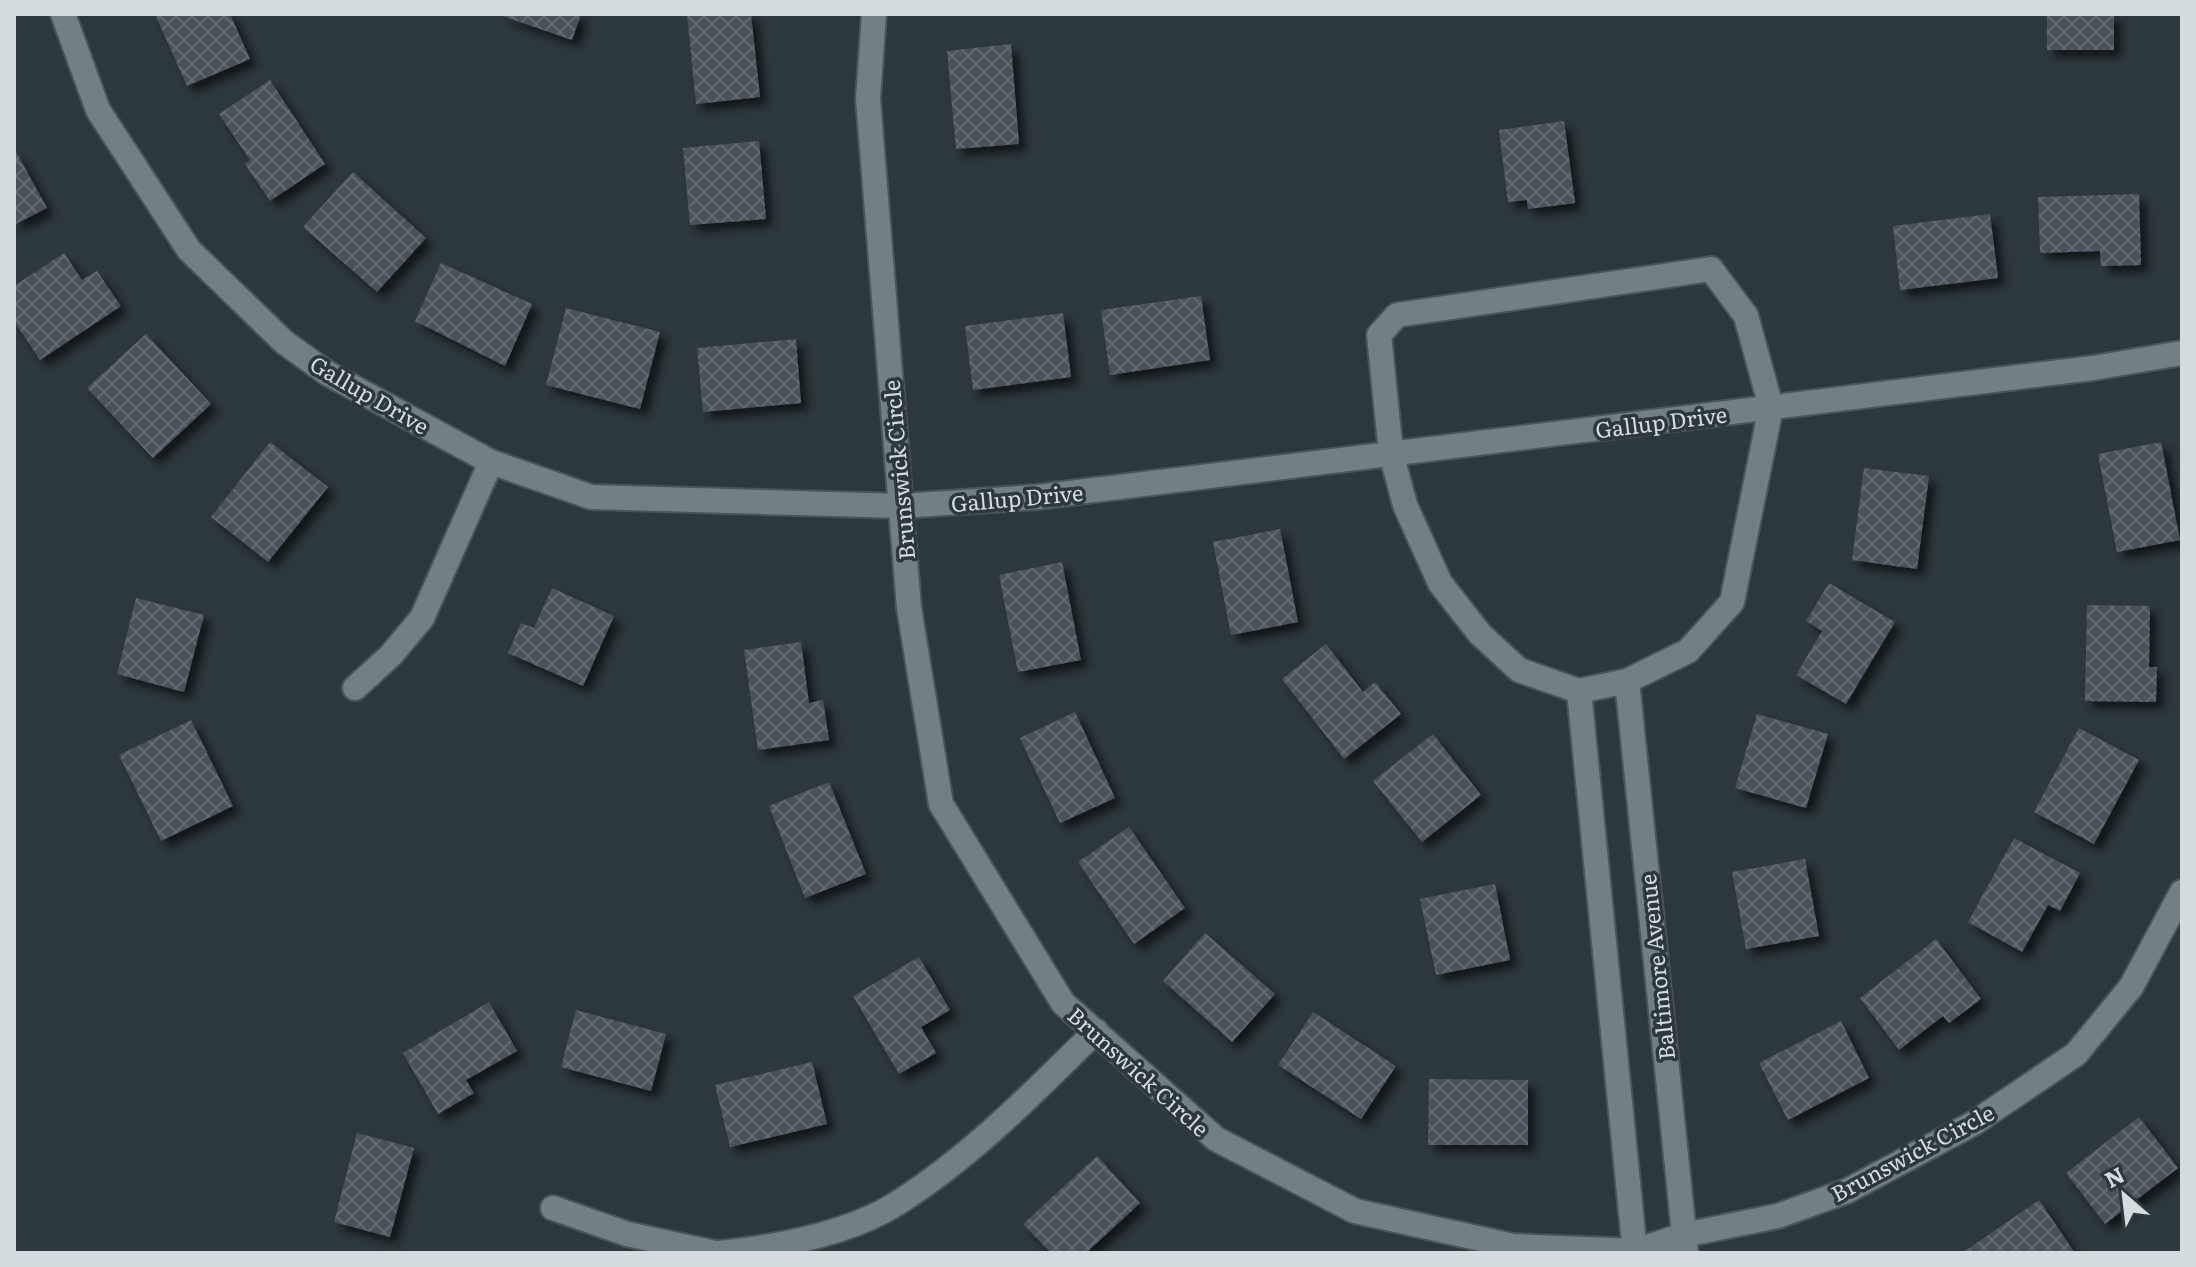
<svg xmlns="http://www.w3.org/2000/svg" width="2196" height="1267" viewBox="0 0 2196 1267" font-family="Literata,serif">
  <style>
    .building { fill: url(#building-cross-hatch); filter: url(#shadow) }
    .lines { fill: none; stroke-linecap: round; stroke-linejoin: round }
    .street-casing { stroke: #4b5458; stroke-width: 28 }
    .street { stroke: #727f83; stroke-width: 24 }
    .labels { text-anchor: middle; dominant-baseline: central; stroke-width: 7; stroke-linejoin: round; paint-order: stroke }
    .street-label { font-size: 22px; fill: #d5dcdf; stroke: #2d383c }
  </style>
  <defs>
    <pattern id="building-cross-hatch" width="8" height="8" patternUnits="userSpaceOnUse" patternTransform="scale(2)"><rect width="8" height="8" fill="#4b5159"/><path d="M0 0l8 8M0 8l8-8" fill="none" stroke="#646970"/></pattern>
    <filter id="shadow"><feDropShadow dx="7" dy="7" stdDeviation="4" flood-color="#0009"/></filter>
  </defs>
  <rect width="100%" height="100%" fill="#2d383c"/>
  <path class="building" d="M155,14H230L250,59L187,86Z
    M497,14H581L572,40Z
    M687,14H751L760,97L696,104Z
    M2047,14H2114V50H2047Z
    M1011,44L1019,144L956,149L947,51Z
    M270,80L325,164L270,201L245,164L250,160L219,114Z
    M1564,121L1575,203L1528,209L1527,200L1508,202L1499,130Z
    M759,141L766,219L690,225L683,148Z
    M14,148L47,208L14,225Z
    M353,172L426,238L377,292L303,227Z
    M2139,194L2141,265L2101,266L2100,251L2040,253L2038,197Z
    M1990,214L1998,278L1900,290L1893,226Z
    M64,253L82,280L97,271L121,306L40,360L14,321V286Z
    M441,263L532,304L505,366L415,321Z
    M1201,296L1210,360L1110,375L1101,310Z
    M566,308L660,332L640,409L546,385Z
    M1063,313L1071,377L973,390L965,326Z
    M146,334L211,404L153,458L87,388Z
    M796,339L801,403L703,412L697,348Z
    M270,442L328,487L268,562L211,517Z
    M2161,442L2180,540L2117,552L2098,454Z
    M1864,468L1929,476L1917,569L1852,560Z
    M1280,529L1298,622L1231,635L1213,542Z
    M1062,562L1081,660L1018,672L999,575Z
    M1829,583L1895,622L1846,704L1796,675L1822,631L1806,621Z
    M552,588L614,616L583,686L508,653L521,623L534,628Z
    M136,598L204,615L184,692L117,674Z
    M2087,605L2150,606L2149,667H2157L2156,702L2085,701Z
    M801,642L809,703L823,700L829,740L758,750L744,650Z
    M1326,644L1363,692L1375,682L1401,714L1344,759L1282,679Z
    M1075,712L1115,798L1060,823L1020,738Z
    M1757,714L1828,734L1806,808L1735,788Z
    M191,720L233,806L161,841L119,755Z
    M2079,728L2139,760L2094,844L2034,812Z
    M1433,734L1481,795L1422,842L1373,781Z
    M829,782L866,874L805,898L769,806Z
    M1129,827L1185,908L1134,944L1078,862Z
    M2014,838L2080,873L2060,911L2048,905L2022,952L1968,922Z
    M1805,859L1819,936L1746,949L1732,872Z
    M1495,884L1510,960L1436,975L1420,899Z
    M1205,933L1275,994L1232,1042L1163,981Z
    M1936,939L1981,999L1949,1023L1943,1016L1899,1050L1860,998Z
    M919,957L950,1010L921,1027L936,1053L899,1074L853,996Z
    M489,1002L517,1051L466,1080L474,1093L438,1114L403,1053Z
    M576,1010L666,1034L651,1091L561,1067Z
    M1313,1012L1396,1066L1361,1119L1278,1065Z
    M1841,1021L1869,1078L1788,1120L1759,1063Z
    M812,1062L827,1124L730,1147L715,1085Z
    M1429,1079L1528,1080V1145H1428Z
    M2139,1117L2178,1168L2105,1224L2066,1173Z
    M357,1133L414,1148L390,1237L334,1222Z
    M1097,1156L1140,1203L1086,1253H1051L1023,1224Z
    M2039,1200L2075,1253H1962Z"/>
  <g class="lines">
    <g class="street-casing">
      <path id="street" d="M63,14L98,110L189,250L284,342L327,373L491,462L591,497L901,506L1037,497L2093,368L2182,353
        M874,14L868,99L909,608L941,804L1063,1003L1216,1139L1355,1211L1513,1246L1635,1251L1684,1235L1778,1216L1847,1191L1974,1123L2076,1054L2131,987L2182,892
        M1711,269L1746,316L1771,407L1732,602L1688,651L1627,681L1579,691L1519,670L1480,634L1440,583L1405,505L1391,453L1379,335L1397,315Z
        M1627,681L1686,1253
        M355,688L391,655L422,618L491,462
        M1579,691L1635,1253
        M553,1208L627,1234L715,1253
        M720,1253C776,1247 848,1234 896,1204C972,1156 1033,1093 1096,1031"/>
    </g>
    <use href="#street" class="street"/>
  </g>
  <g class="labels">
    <g class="street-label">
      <text transform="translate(370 394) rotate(30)">Gallup Drive</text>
      <text transform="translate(1661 421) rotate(-7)">Gallup Drive</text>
      <text transform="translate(898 470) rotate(-95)">Brunswick Circle</text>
      <text transform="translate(1017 497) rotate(-5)">Gallup Drive</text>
      <text transform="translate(1656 967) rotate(-96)">Baltimore Avenue</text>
      <text transform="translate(1139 1071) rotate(42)">Brunswick Circle</text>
      <text transform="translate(1912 1152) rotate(-28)">Brunswick Circle</text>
    </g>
  </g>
  <rect width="2196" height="1267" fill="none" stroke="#d5dcdf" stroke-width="32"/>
  <g transform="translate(2124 1195) rotate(332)" stroke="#2d383c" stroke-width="6" paint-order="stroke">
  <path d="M0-6L14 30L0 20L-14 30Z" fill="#d5dcdf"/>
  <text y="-12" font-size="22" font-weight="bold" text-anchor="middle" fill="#d5dcdf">N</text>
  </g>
</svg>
